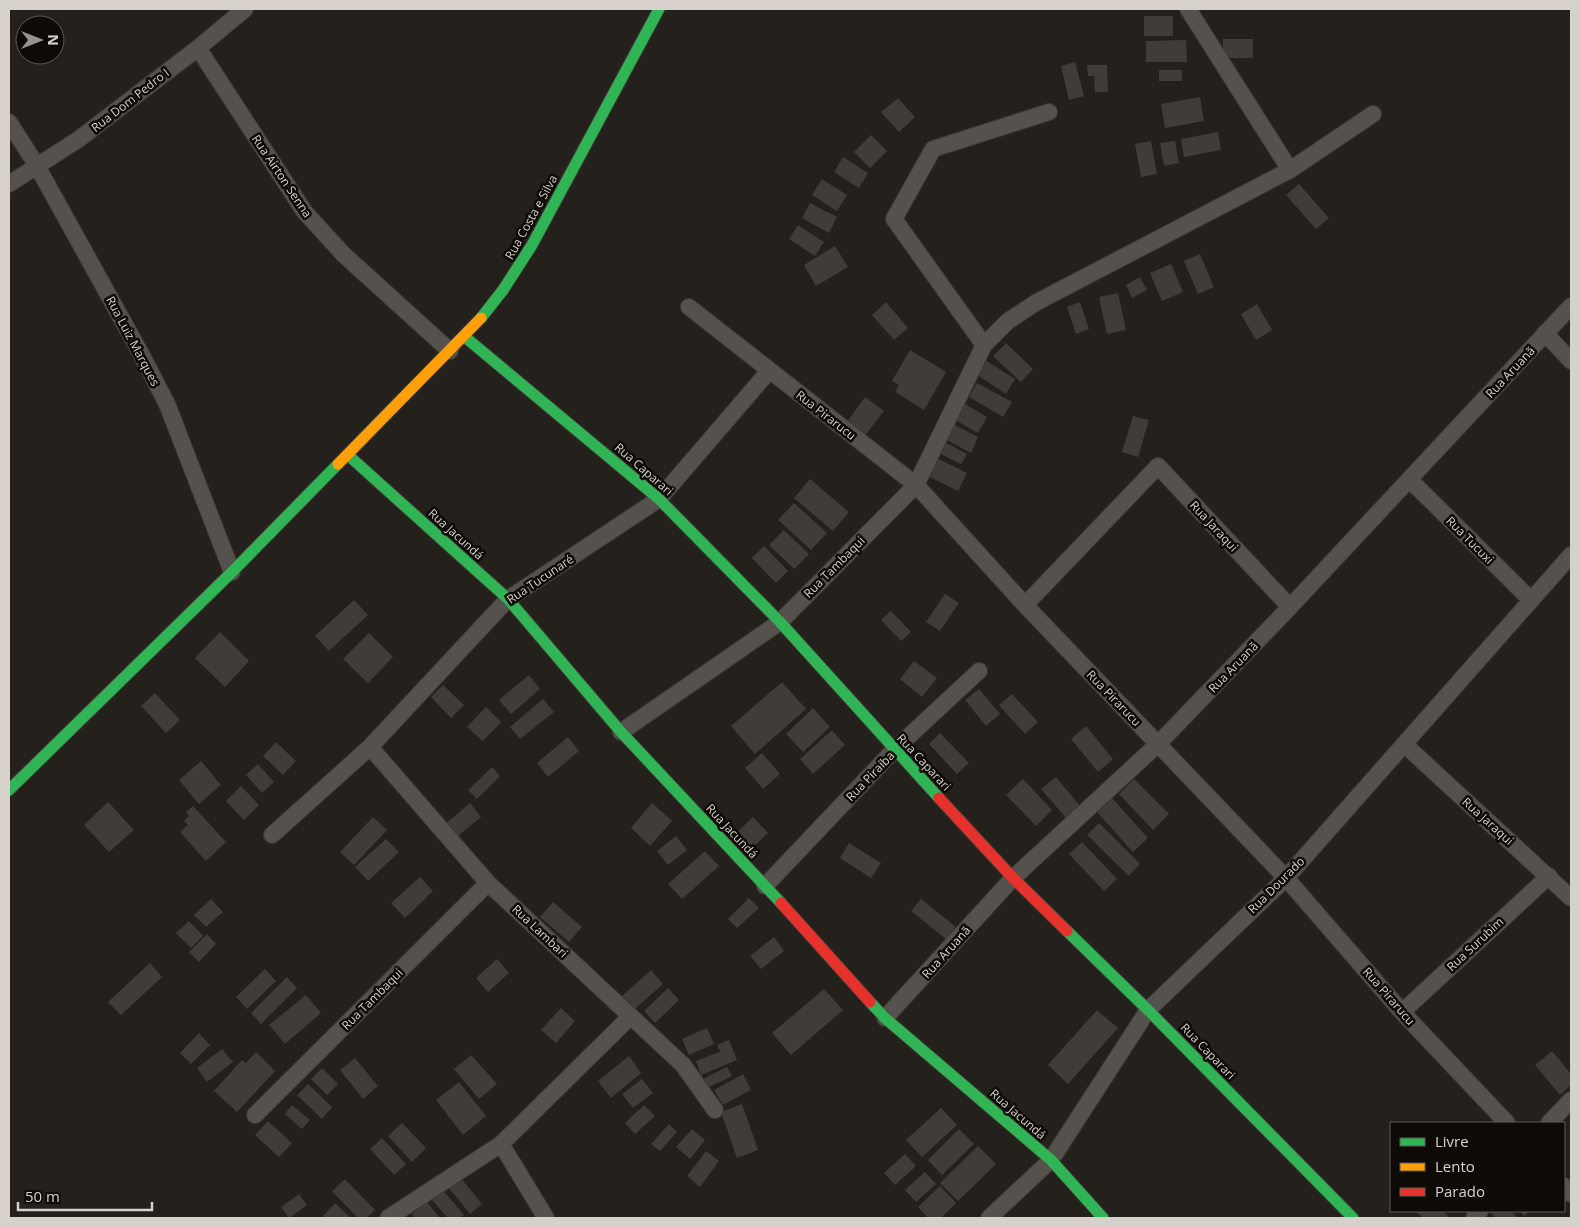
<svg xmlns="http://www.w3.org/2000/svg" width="1580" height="1227" viewBox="0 0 1580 1227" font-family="'Open Sans',sans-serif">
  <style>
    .building { fill: #403d38 }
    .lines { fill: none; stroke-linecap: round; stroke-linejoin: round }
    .street-casing { stroke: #3d3a35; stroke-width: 18 }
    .fast-casing { stroke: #3d3a35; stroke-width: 13 }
    .slow-casing { stroke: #3d3a35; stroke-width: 13 }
    .jam-casing { stroke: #3d3a35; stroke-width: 13 }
    .street { stroke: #55524d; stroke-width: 16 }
    .fast { stroke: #30b455; stroke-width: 11 }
    .slow { stroke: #ff9f0a; stroke-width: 11 }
    .jam { stroke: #e5322d; stroke-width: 11 }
    .labels { text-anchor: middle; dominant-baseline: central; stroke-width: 5; stroke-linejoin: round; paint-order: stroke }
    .street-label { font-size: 12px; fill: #d6d2cb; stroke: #0e0b07 }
  </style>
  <rect width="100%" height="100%" fill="#24201b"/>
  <path class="building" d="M1144,16H1173V36H1144Z
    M1223,39H1253V58H1223Z
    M1186,40L1187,62H1146V41Z
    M1075,62L1084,96L1069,100L1061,66Z
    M1087,65H1107L1108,92H1095L1094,76H1088Z
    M1159,70H1182V81H1159Z
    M1200,97L1204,121L1165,128L1161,104Z
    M898,98L915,117L899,132L881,112Z
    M1218,132L1221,150L1184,157L1181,139Z
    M871,135L887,151L870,168L854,152Z
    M1151,141L1157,174L1141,177L1135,144Z
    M1175,141L1179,163L1164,166L1160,143Z
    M843,157L868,173L859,188L834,172Z
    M822,179L847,195L837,211L812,195Z
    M1299,184L1329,218L1316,229L1286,195Z
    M810,203L837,217L829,233L802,218Z
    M798,225L824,242L815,256L789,239Z
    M835,246L848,267L816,286L804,265Z
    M1200,254L1214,287L1198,294L1184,261Z
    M1171,264L1183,292L1162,301L1150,273Z
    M1140,277L1147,290L1132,298L1126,285Z
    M1118,293L1126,330L1107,334L1099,297Z
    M886,302L908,328L894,340L872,315Z
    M1080,302L1089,329L1076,334L1067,307Z
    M1257,304L1272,330L1256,340L1241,314Z
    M1006,343L1033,369L1021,382L993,356Z
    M910,350L946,372L924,410L895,392L899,385L892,381Z
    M985,360L1015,379L1006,394L976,374Z
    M977,383L1012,402L1003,417L969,397Z
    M865,397L884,411L864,437L846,423Z
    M962,402L987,417L978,433L952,418Z
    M1133,416L1149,420L1138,457L1122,452Z
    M953,424L978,437L971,453L945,439Z
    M945,442L967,454L961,464L939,453Z
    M937,458L967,473L958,491L928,476Z
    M810,479L849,512L833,531L794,498Z
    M794,503L827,533L811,550L778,520Z
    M784,530L809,554L794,569L769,545Z
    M764,546L788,571L776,583L752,558Z
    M945,594L959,603L940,631L926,622Z
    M354,600L368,615L329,651L315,636Z
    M891,611L911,632L901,641L881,620Z
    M220,632L249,661L225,687L195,658Z
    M369,633L393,657L368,683L343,659Z
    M914,661L937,678L922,697L900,679Z
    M529,675L540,689L511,714L499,700Z
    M782,682L806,709L755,754L731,726Z
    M443,685L464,705L451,718L431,697Z
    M979,689L1000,714L986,726L965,700Z
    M155,693L180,720L166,733L141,706Z
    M1012,694L1038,722L1025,734L999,705Z
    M543,699L554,712L520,739L510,727Z
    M486,707L501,722L483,741L467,727Z
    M813,708L830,727L803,752L786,734Z
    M1086,726L1113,759L1098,772L1071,739Z
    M832,730L845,745L813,774L800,759Z
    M940,733L969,763L957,774L929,744Z
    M568,737L579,751L548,777L537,763Z
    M276,742L296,761L283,775L263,756Z
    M762,753L780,774L763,789L745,768Z
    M201,761L221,785L199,804L179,780Z
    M258,764L274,782L262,793L246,775Z
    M492,767L500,776L477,799L468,790Z
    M1056,777L1080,806L1066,818L1041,789Z
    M1023,779L1052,810L1036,826L1006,795Z
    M1134,779L1169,814L1153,830L1119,794Z
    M241,786L259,805L244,820L226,801Z
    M1112,798L1148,838L1133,852L1097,812Z
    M108,802L134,830L109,852L84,825Z
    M470,803L481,817L454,839L443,826Z
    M652,803L672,821L650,846L631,828Z
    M193,806L226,842L206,861L180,832L188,825L184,821L189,816L186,812Z
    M373,817L387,830L354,865L340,852Z
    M753,817L768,833L744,856L729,840Z
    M1099,823L1140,864L1129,876L1087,835Z
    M676,836L687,850L668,865L657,851Z
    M386,839L399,852L368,881L355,867Z
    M1082,842L1117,879L1104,891L1069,854Z
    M849,843L881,863L871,878L840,858Z
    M705,851L719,866L682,899L668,884Z
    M420,877L433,891L405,918L391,903Z
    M749,898L759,908L737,928L728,919Z
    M211,899L223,912L206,927L194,915Z
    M921,899L956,927L946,939L911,911Z
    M553,902L582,927L569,942L540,917Z
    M189,921L203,936L191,948L176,933Z
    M207,934L216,944L199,962L189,952Z
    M774,937L784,951L761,969L750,956Z
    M497,959L509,973L488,992L476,978Z
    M150,963L162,977L121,1015L108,1002Z
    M265,969L276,981L247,1009L236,997Z
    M651,970L663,984L634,1010L621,997Z
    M287,977L297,988L261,1024L251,1013Z
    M668,988L679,1000L655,1023L644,1011Z
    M824,989L843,1010L791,1055L772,1033Z
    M306,995L321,1013L285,1044L269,1025Z
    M561,1008L575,1021L556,1043L541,1030Z
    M1097,1010L1118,1028L1068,1084L1048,1065Z
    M707,1028L714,1044L689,1055L682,1039Z
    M199,1033L210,1045L191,1064L180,1053Z
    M729,1040L737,1060L701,1075L696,1061L722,1051H720L717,1045Z
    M222,1049L233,1062L207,1082L197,1068Z
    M1552,1051L1571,1074V1085L1560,1095L1535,1065Z
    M256,1052L275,1071L237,1112L214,1091L242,1060L246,1063Z
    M471,1055L497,1084L479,1099L454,1069Z
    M629,1056L641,1073L611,1098L598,1081Z
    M355,1058L378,1086L363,1099L340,1070Z
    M727,1067L732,1076L707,1088L703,1079Z
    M322,1068L338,1084L327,1095L311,1079Z
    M743,1074L751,1090L723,1105L714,1090Z
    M642,1079L653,1093L633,1108L622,1094Z
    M459,1082L486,1116L463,1135L436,1100Z
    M308,1084L332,1107L322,1119L297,1095Z
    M742,1104L758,1150L737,1158L721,1112Z
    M292,1105L310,1120L302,1129L285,1114Z
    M644,1105L655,1116L635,1134L625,1123Z
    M941,1108L957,1125L922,1157L906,1140Z
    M268,1121L292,1143L279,1157L255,1135Z
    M402,1123L426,1148L412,1162L388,1136Z
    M669,1124L677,1132L660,1151L651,1144Z
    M692,1129L705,1140L690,1159L676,1147Z
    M959,1129L974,1144L942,1175L928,1160Z
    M382,1138L406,1164L394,1175L370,1149Z
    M978,1146L996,1164L958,1201L940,1183Z
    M706,1151L719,1161L700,1187L687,1176Z
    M905,1154L916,1166L895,1185L884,1173Z
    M925,1172L936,1184L916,1202L905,1190Z
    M460,1177L482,1204L470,1214L448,1187Z
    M345,1179L375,1210L366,1218H358L332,1191Z
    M940,1186L956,1203L941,1218H928L918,1207Z
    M442,1189L464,1215L460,1218H448L431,1199Z
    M299,1194L307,1205L289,1218L281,1207Z
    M427,1202L440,1218H415L412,1214Z
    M335,1203L351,1218H326L323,1216Z
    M1416,1211H1443L1449,1217L1423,1218Z
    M1491,1211H1511L1518,1218H1496L1490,1212Z
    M1520,1211H1530L1524,1216Z"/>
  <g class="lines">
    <g class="street-casing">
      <path id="street" d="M1188,9L1290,170
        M198,48L304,211L343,254L450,351
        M9,122L37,166L140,352L167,404L232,572
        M9,184L79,139L198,48L245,9
        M689,307L916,485L1025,605L1286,878L1402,1012L1507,1123
        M1545,333L1571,361
        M984,345L894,219L933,149L1049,112
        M1410,480L1531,600
        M1025,605L1158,466L1290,607
        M621,732L780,622L916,485L984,345L1008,321L1037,302L1290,170L1373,114
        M1404,744L1571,898
        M370,747L488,883L683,1065L715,1110
        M272,835L370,747L508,599L659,499L769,371
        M765,886L894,750L979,671
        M1402,1012L1549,876
        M885,1018L1013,878L1158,744L1290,607L1571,306
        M255,1115L488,883
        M1549,1123L1571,1100
        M501,1144L546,1218
        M1564,1186L1571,1194
        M388,1218L501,1144L631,1016
        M989,1218L1051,1160L1148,1010L1286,878L1571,555
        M1474,1218L1480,1211"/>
    </g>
    <g class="fast-casing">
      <path id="fast" d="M481,318L503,290L532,245L659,9
        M465,337L659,499L780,622L939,798
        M348,455L508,599L621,732L781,903
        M9,790L232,572L338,464
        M1067,931L1148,1010L1353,1218
        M870,1002L885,1018L1051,1160L1103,1218"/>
    </g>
    <g class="slow-casing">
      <path id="slow" d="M338,464L481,318"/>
    </g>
    <g class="jam-casing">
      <path id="jam" d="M939,798L1013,878L1067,931
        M781,903L870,1002"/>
    </g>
    <use href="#street" class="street"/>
    <use href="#fast" class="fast"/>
    <use href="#slow" class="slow"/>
    <use href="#jam" class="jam"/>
  </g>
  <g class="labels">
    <g class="street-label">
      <text transform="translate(130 100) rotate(-38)">Rua Dom Pedro I</text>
      <text transform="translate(282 176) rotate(56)">Rua Airton Senna</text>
      <text transform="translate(531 217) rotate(-61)">Rua Costa e Silva</text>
      <text transform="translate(133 341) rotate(62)">Rua Luiz Marques</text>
      <text transform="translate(1510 372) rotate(-47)">Rua Aruanã</text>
      <text transform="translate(826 415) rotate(38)">Rua Pirarucu</text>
      <text transform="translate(644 469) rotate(41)">Rua Caparari</text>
      <text transform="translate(1214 526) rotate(47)">Rua Jaraqui</text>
      <text transform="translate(456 534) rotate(42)">Rua Jacundá</text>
      <text transform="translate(1470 540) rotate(45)">Rua Tucuxi</text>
      <text transform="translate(834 567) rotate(-45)">Rua Tambaqui</text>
      <text transform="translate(540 579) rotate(-34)">Rua Tucunaré</text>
      <text transform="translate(1233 667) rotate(-46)">Rua Aruanã</text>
      <text transform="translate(1114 698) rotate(46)">Rua Pirarucu</text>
      <text transform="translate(924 762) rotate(47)">Rua Caparari</text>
      <text transform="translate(870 776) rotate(-46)">Rua Piraíba</text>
      <text transform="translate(1488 821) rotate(42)">Rua Jaraqui</text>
      <text transform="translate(732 831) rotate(47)">Rua Jacundá</text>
      <text transform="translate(1276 885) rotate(-45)">Rua Dourado</text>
      <text transform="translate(540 931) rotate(43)">Rua Lambari</text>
      <text transform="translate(1475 944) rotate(-43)">Rua Surubim</text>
      <text transform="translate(946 952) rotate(-48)">Rua Aruanã</text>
      <text transform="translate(1389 996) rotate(49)">Rua Pirarucu</text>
      <text transform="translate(372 999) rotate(-45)">Rua Tambaqui</text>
      <text transform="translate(1208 1051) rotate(46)">Rua Caparari</text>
      <text transform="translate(1018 1114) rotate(41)">Rua Jacundá</text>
    </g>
  </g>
  <rect width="1580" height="1227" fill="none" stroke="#d6d2cb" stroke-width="20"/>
  <rect x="1390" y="1122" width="175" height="90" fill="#0e0b07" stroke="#5e5b55"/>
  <rect x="1400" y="1138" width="25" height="8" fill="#30b455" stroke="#5e5b55"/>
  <text x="1435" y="1147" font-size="15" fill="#d6d2cb">Livre</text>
  <rect x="1400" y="1163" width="25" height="8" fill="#ff9f0a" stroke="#5e5b55"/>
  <text x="1435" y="1172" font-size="15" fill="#d6d2cb">Lento</text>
  <rect x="1400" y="1188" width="25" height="8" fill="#e5322d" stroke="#5e5b55"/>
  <text x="1435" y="1197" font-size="15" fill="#d6d2cb">Parado</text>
  <g transform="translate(40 40) rotate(90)"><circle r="24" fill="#0e0b07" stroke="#5e5b55"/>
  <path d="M0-4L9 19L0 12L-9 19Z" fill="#98948d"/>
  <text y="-8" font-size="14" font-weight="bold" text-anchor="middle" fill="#d6d2cb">N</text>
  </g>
  <path d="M18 1202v8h134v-8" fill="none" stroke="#d6d2cb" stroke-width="2.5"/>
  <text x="25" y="1202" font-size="15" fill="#d6d2cb" stroke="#0e0b07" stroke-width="4" paint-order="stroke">50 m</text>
</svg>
